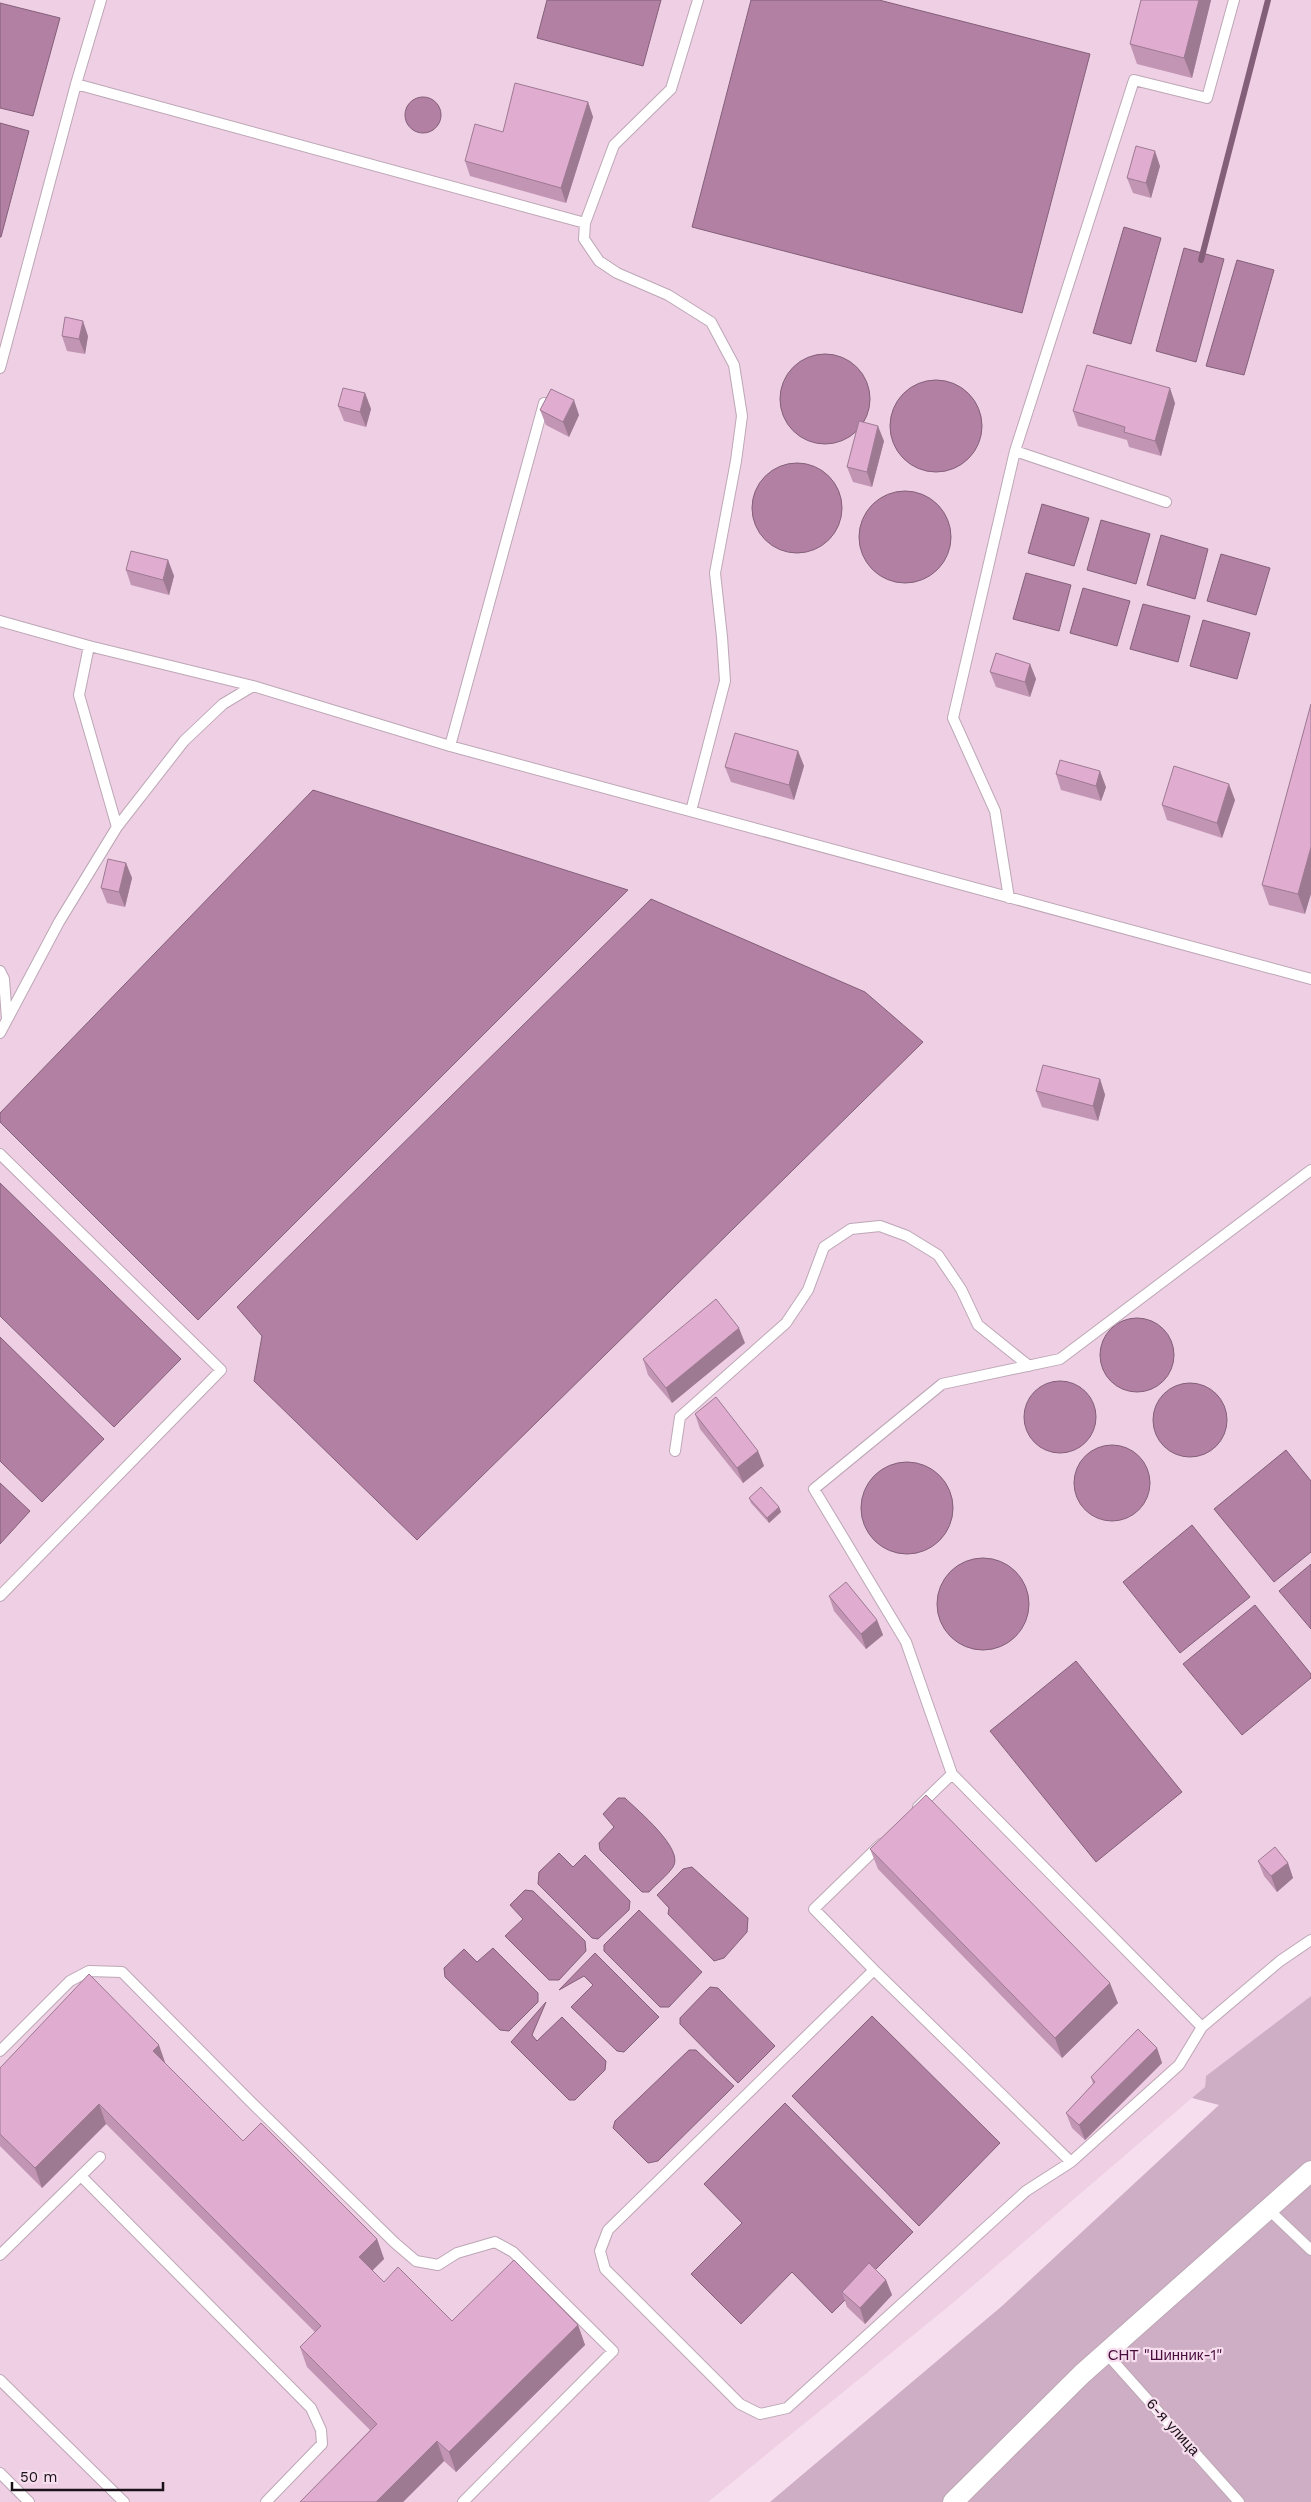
<svg xmlns="http://www.w3.org/2000/svg" width="1311" height="2502" viewBox="0 0 1311 2502" font-family="'Work Sans',sans-serif">
  <style>
    .built { fill: #eecfe4 }
    .green { fill: #ceaec4 }
    .water { fill: #b180a3; stroke: #845f79 }
    .lines { fill: none; stroke-linecap: round; stroke-linejoin: round }
    .stream { stroke: #845f79; stroke-width: 6 }
    .lane-casing { stroke: #bda7b6; stroke-width: 12 }
    .street-casing { stroke: #bda7b6; stroke-width: 22 }
    .lane { stroke: #fff; stroke-width: 10 }
    .street { stroke: #fff; stroke-width: 20 }
    .wall { fill: #c195b3 }
    .shaded-wall { fill: #9d7992 }
    .building { fill: #e0add0; stroke: #9d7992 }
    .labels { text-anchor: middle; dominant-baseline: central; stroke-width: 4.5; stroke-linejoin: round; paint-order: stroke }
    .park-label { font-size: 15px; fill: #4b0f3e; stroke: #f7deef }
    .street-label { font-size: 15px; fill: #1a1218; stroke: #f7deef }
  </style>
  <rect width="100%" height="100%" fill="#f7deef"/>
  <path class="built" d="M0,0H1311V1996L1206,2076L1205,2087L1192,2098L954,2302L708,2502H0Z"/>
  <path class="green" d="M1311,1996V2502H770L1002,2306L1219,2105L1192,2098L1205,2087L1206,2076Z"/>
  <path class="water" d="M547,0H661L643,66L537,38Z
    M751,0H879L1090,54L1022,313L692,227Z
    M0,3L60,18L33,116L0,108Z
    M405 115a18 18 0 1 1 36 0a18 18 0 1 1-36 0Z
    M0,123L29,131L1,237H0Z
    M1124,227L1161,238L1131,344L1093,333Z
    M1184,248L1224,259L1196,362L1156,351Z
    M1237,260L1274,270L1244,375L1206,366Z
    M780 399a45 45 0 1 1 90 0a45 45 0 1 1-90 0Z
    M890 426a46 46 0 1 1 92 0a46 46 0 1 1-92 0Z
    M752 508a45 45 0 1 1 90 0a45 45 0 1 1-90 0Z
    M859 537a46 46 0 1 1 92 0a46 46 0 1 1-92 0Z
    M1042,504L1089,518L1074,566L1028,553Z
    M1101,520L1150,534L1136,584L1087,570Z
    M1161,535L1208,549L1195,599L1147,585Z
    M1221,554L1270,568L1256,615L1207,601Z
    M1026,573L1071,585L1059,631L1013,619Z
    M1083,588L1130,601L1117,646L1070,633Z
    M1143,604L1190,616L1178,662L1130,649Z
    M1203,620L1250,633L1237,679L1190,666Z
    M313,790L628,890L198,1320L0,1122V1113Z
    M651,899L865,992L923,1042L417,1540L254,1381L262,1336L237,1307Z
    M0,1183L181,1359L114,1427L0,1316Z
    M1100 1355a37 37 0 1 1 74 0a37 37 0 1 1-74 0Z
    M0,1337L104,1439L42,1502L0,1461Z
    M1024 1417a36 36 0 1 1 72 0a36 36 0 1 1-72 0Z
    M1153 1420a37 37 0 1 1 74 0a37 37 0 1 1-74 0Z
    M1074 1483a38 38 0 1 1 76 0a38 38 0 1 1-76 0Z
    M1286,1450L1311,1481V1552L1274,1582L1214,1509Z
    M861 1508a46 46 0 1 1 92 0a46 46 0 1 1-92 0Z
    M0,1483L30,1511L0,1544Z
    M1192,1525L1250,1597L1180,1653L1123,1582Z
    M937 1604a46 46 0 1 1 92 0a46 46 0 1 1-92 0Z
    M1311,1564V1629L1279,1591Z
    M1255,1605L1311,1674V1678L1242,1735L1183,1664Z
    M1076,1661L1182,1792L1096,1862L990,1731Z
    M618,1798H625C637,1810 685,1849 673,1867C667,1876 656,1884 649,1892H642L600,1850L599,1843L614,1827L603,1814Z
    M559,1853L573,1867L585,1855L630,1901L629,1910L598,1939L592,1938L538,1884L539,1872Z
    M692,1867L748,1918L747,1932L724,1958L714,1961L668,1914L669,1908L657,1895L683,1869Z
    M525,1890L533,1891L585,1941L586,1951L559,1980H549L505,1936L523,1919L510,1905Z
    M639,1910L702,1972L669,2007H660L604,1951V1945Z
    M493,1948L538,1993V2002L509,2031L500,2030L445,1977L444,1968L464,1949L477,1962Z
    M595,1953L659,2017L624,2052L617,2051L571,2007L593,1985L584,1976L559,1990Z
    M710,1987L718,1988L775,2046L738,2083L680,2024V2018Z
    M546,2002L532,2035L537,2041L562,2017L606,2061L605,2070L575,2100H569L511,2042Z
    M872,2016L1000,2143L919,2226L792,2096Z
    M689,2050H696L734,2086L658,2161L648,2163L613,2128L615,2121Z
    M785,2103L913,2232L832,2313L792,2272L741,2324L691,2274L742,2223L704,2184Z"/>
  <g class="lines">
    <path class="stream" d="M1201,260L1268,0"/>
    <g class="lane-casing">
      <path id="lane" d="M76,84L585,223L614,145L671,89L698,0
        M585,223L584,239L599,261L617,273L668,295L711,322L734,365L742,416L736,461L715,573L722,637L725,681L691,811
        M0,368L76,84L101,0
        M1015,451L1166,502
        M0,621L89,646L253,686L450,746L1311,979
        M450,746L544,403
        M117,827L184,741L223,704L253,686
        M1009,898L995,811L953,718L1015,451L1134,80L1207,98L1234,0
        M0,971L4,979L7,1019
        M0,1033L59,922L117,827L79,695L89,646
        M0,1154L221,1370L0,1596
        M1311,1170L1060,1359L942,1384L814,1489L906,1642L952,1774L1202,2027L1280,1961L1311,1940
        M675,1451L680,1417L786,1323L808,1290L824,1247L851,1229L880,1226L907,1236L938,1255L961,1289L978,1325L1029,1366
        M918,1807L952,1774
        M881,1844L814,1909L874,1970L1071,2162
        M874,1970L608,2230L600,2251L605,2269L740,2404L760,2414L787,2408L1026,2191L1071,2162L1179,2065L1202,2027
        M0,2051L70,1981L89,1971L122,1972L251,2102L395,2243L416,2261L438,2265L457,2253L495,2242L513,2252L613,2351L463,2502
        M81,2176L311,2408L321,2430L322,2444L266,2502
        M1268,2209L1311,2250
        M0,2255L100,2157
        M1106,2353L1239,2502
        M0,2380L124,2502
        M0,2473L29,2502"/>
    </g>
    <g class="street-casing">
      <path id="street" d="M953,2502L1082,2374L1311,2171"/>
    </g>
    <use href="#lane" class="lane"/>
    <use href="#street" class="street"/>
  </g>
  <path class="wall" d="M1141,0H1211L1192,78L1137,64L1130,44Z
    M588,102L593,117L566,203L470,176L465,161L503,132Z
    M1160,166L1151,198L1133,193L1127,178Z
    M62,336H88L85,354L67,351Z
    M365,393L371,409L366,427L344,421L338,406Z
    M1175,403L1161,456L1129,447L1127,440L1078,426L1073,411Z
    M540,410L579,415L569,437L546,425Z
    M884,441L872,487L853,482L847,467Z
    M168,560L174,576L169,595L131,585L126,570Z
    M1030,664L1036,679L1030,697L996,687L990,672Z
    M1311,704L1305,914L1269,905L1262,885Z
    M798,751L804,766L794,800L731,782L725,767Z
    M1056,774L1106,787L1101,801L1061,790Z
    M1235,800L1222,838L1167,820L1162,805Z
    M126,863L132,878L125,907L107,903L101,888Z
    M1100,1079L1105,1095L1098,1121L1042,1107L1036,1091Z
    M745,1343L672,1403L648,1375L643,1359Z
    M695,1414L758,1451L764,1466L743,1483L700,1429Z
    M749,1498L779,1507L781,1512L769,1523L751,1503Z
    M829,1596L877,1620L883,1635L866,1649L834,1611Z
    M870,1849L1118,2003L1062,2058L878,1869Z
    M1258,1861L1288,1863L1293,1878L1277,1892L1264,1876Z
    M1157,2048L1162,2063L1085,2140L1072,2128L1066,2113L1093,2084L1091,2077Z
    M166,2064L243,2141L377,2239L384,2259L372,2270L384,2282L452,2321L578,2325L585,2345L456,2472L444,2461L403,2502H300L370,2430L307,2367L300,2347L315,2332L106,2124L42,2188L0,2146V2068Z
    M886,2280L892,2295L865,2324L847,2307L842,2292Z"/>
  <path class="shaded-wall" d="M1199,0H1211L1192,78L1184,58Z
    M588,102L593,117L566,203L561,188Z
    M1155,151L1160,166L1151,198L1146,183Z
    M83,321L88,336L85,354L79,339Z
    M1170,388L1175,403L1161,456L1155,441Z
    M365,393L371,409L366,427L360,412Z
    M574,400L579,415L569,437L563,422Z
    M878,426L884,441L872,487L867,472Z
    M168,560L174,576L169,595L163,580Z
    M1030,664L1036,679L1030,697L1025,682Z
    M798,751L804,766L794,800L789,785Z
    M1100,771L1106,787L1101,801L1096,786Z
    M1229,784L1235,800L1222,838L1217,823Z
    M1311,847V894L1305,914L1298,894Z
    M126,863L132,878L125,907L119,892Z
    M1100,1079L1105,1095L1098,1121L1093,1106Z
    M739,1328L745,1343L672,1403L666,1388Z
    M758,1451L764,1466L743,1483L737,1468Z
    M779,1507L781,1512L769,1523L767,1518Z
    M877,1620L883,1635L866,1649L861,1634Z
    M1288,1863L1293,1878L1277,1892L1271,1876Z
    M1110,1983L1118,2003L1062,2058L1055,2038Z
    M159,2045L166,2065L153,2051Z
    M1157,2048L1162,2063L1085,2140L1079,2125Z
    M99,2104L106,2124L42,2188L35,2168Z
    M377,2239L384,2259L366,2277L359,2257Z
    M886,2280L892,2295L865,2324L860,2308Z
    M578,2325L585,2345L456,2472L449,2452Z
    M437,2441L444,2461L403,2502H376Z"/>
  <path class="building" d="M1141,0H1199L1184,58L1130,44Z
    M515,83L588,102L561,188L465,161L475,124L503,132Z
    M1136,146L1155,151L1146,183L1127,178Z
    M65,317L83,321L79,339L62,336Z
    M1087,365L1170,388L1155,441L1124,432L1125,427L1073,411Z
    M343,388L365,393L360,412L338,406Z
    M551,389L574,400L563,422L540,410Z
    M859,421L878,426L867,472L847,467Z
    M131,551L168,560L163,580L126,570Z
    M996,653L1030,664L1025,682L990,672Z
    M1311,704V847L1298,894L1262,885Z
    M735,733L798,751L789,785L725,767Z
    M1060,760L1100,771L1096,786L1056,774Z
    M1174,766L1229,784L1217,823L1162,805Z
    M108,859L126,863L119,892L101,888Z
    M1043,1065L1100,1079L1093,1106L1036,1091Z
    M716,1299L739,1328L666,1388L643,1359Z
    M716,1397L758,1451L737,1468L695,1414Z
    M761,1487L779,1507L767,1518L749,1498Z
    M846,1582L877,1620L861,1634L829,1596Z
    M926,1795L1110,1983L1055,2038L870,1849Z
    M1275,1847L1288,1863L1271,1876L1258,1861Z
    M89,1974L159,2045L153,2051L243,2141L261,2123L377,2239L359,2257L384,2282L398,2267L452,2321L514,2260L578,2325L449,2452L437,2441L376,2502H300L377,2424L300,2347L321,2326L99,2104L35,2168L0,2134V2068Z
    M1138,2029L1157,2048L1079,2125L1066,2113L1095,2082L1091,2077Z
    M869,2263L886,2280L860,2308L842,2292Z"/>
  <g class="labels">
    <g class="park-label">
      <text x="1165" y="2355">СНТ "Шинник-1"</text>
    </g>
    <g class="street-label">
      <text transform="translate(1173 2427) rotate(48)">6-я улица</text>
    </g>
  </g>
  <path d="M12 2482v8h151v-8" fill="none" stroke="#1a1218" stroke-width="2.5"/>
  <text x="20" y="2482" font-size="15" fill="#1a1218" stroke="#f7deef" stroke-width="4" paint-order="stroke">50 m</text>
</svg>
